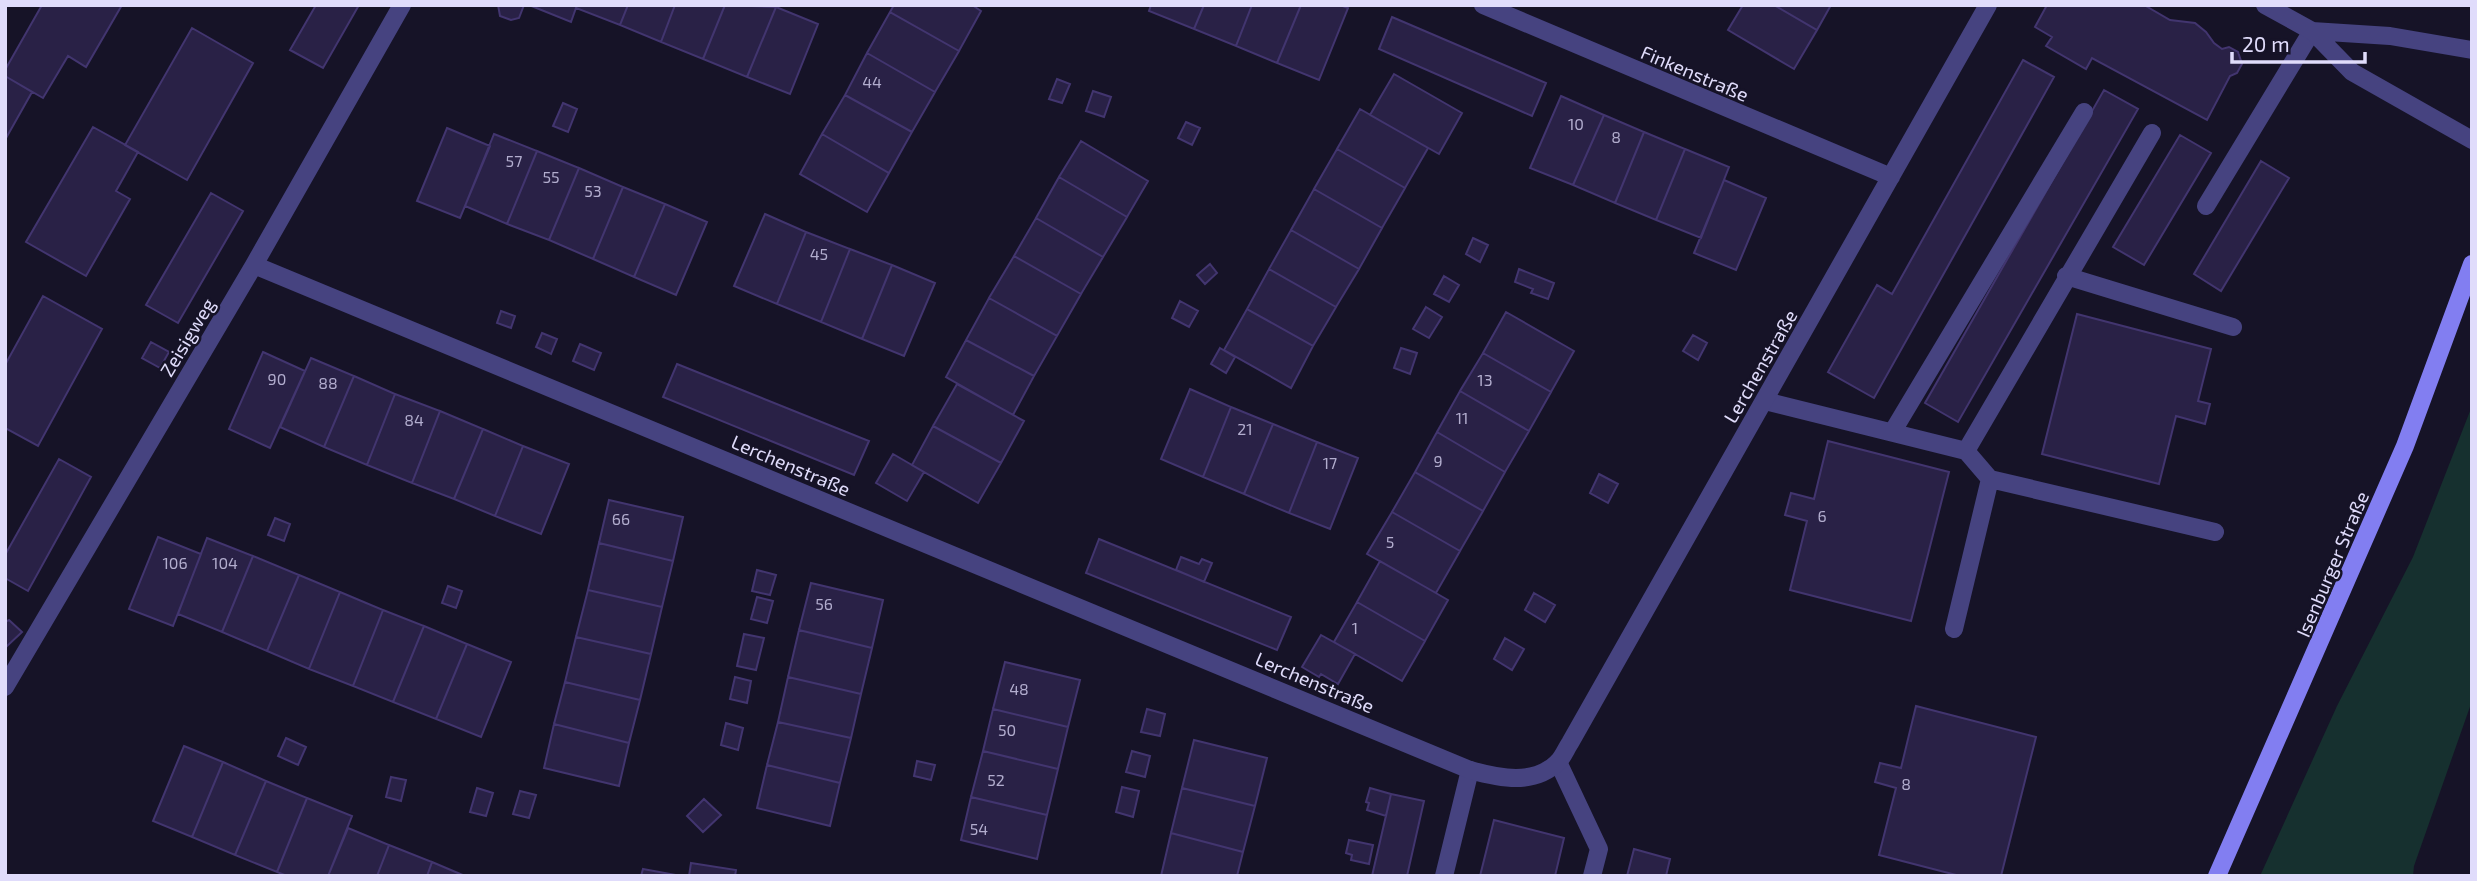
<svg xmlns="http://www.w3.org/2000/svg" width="2477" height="881" viewBox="0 0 2477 881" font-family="'Exo 2',sans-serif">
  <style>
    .green { fill: #16302f }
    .building { fill: #292146; stroke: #42356f; stroke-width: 2 }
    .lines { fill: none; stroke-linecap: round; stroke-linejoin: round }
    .lane { stroke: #464380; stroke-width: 18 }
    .street { stroke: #464380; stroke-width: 18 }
    .secondary { stroke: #827ef1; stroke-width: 18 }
    .labels { text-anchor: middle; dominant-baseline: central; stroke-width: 5; stroke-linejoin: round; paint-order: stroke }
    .number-label { font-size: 16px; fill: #b2adce }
    .street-label { font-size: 19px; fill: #e0dcfb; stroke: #161327 }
  </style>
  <rect width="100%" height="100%" fill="#161327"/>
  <path class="green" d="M2472,406V701L2414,866L2413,876H2260L2337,706L2413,557Z"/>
  <path class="building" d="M42,5H122L86,67L68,56L43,98L5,76V70Z
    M316,5H359L323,68L290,50Z
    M498,5H524L519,18L511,20L500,16Z
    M529,5H577L571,22Z
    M577,5H628L620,25L576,8Z
    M628,5H675L661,42L620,25Z
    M675,5H725L703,59L661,42Z
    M725,5L776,7L747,77L703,59Z
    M894,5H972L981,11L959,51L890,12Z
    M1151,5H1204L1194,29L1149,11Z
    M1204,5H1252L1236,46L1194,29Z
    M1252,5H1301L1277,63L1236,46Z
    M1301,5H1340L1348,8L1319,80L1277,63Z
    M1743,5H1774L1817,30L1794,69L1728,30Z
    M1774,5H1831L1817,30Z
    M2047,5H2144L2170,20L2195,23L2206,32L2214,43L2222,49L2229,47L2238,52L2242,64L2237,73L2230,76L2207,120L2092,58L2086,69L2046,46L2052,37L2035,27Z
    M776,7L818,24L790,94L747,77Z
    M890,12L959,51L935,92L867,53Z
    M1392,17L1546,83L1532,116L1379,49Z
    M192,28L253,63L187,180L125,145Z
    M867,53L935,92L912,132L845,95Z
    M2023,60L2054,77L1874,398L1828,372L1877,285L1892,294Z
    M1394,74L1462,113L1439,154L1370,115Z
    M5,76L32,92L5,140Z
    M1057,79L1070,84L1062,103L1049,99Z
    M2104,90L2138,109L1958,422L1925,403Z
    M1093,91L1111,97L1104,117L1086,111Z
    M845,95L912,132L889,173L822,134Z
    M1561,96L1604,115L1573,185L1530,168Z
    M563,103L577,109L568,132L553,126Z
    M1360,109L1428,148L1405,188L1337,149Z
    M1604,115L1644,132L1615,203L1573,185Z
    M1186,122L1200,128L1192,145L1178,138Z
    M93,127L138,152L116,191L130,199L86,276L26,242Z
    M447,128L490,146L460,218L417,201Z
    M1644,132L1685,149L1656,220L1615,203Z
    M494,134L537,151L507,224L465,206Z
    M822,134L889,173L867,212L800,174Z
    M2180,135L2211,153L2144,265L2113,247Z
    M1081,141L1148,181L1127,217L1059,177Z
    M1337,149L1405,188L1382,228L1314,189Z
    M1685,149L1729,167L1701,238L1656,220Z
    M537,151L579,168L549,240L507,224Z
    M2261,161L2289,178L2221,291L2194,274Z
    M579,168L623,187L593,259L549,240Z
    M1059,177L1127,217L1103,257L1036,218Z
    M1724,180L1766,198L1736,270L1694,253Z
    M623,187L665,204L634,277L593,259Z
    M1314,189L1382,228L1359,269L1291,230Z
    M211,193L243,211L178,323L146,305Z
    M665,204L707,222L676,295L634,277Z
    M765,214L806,232L777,304L734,286Z
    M1036,218L1103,257L1081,294L1014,256Z
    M1291,230L1359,269L1336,307L1269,269Z
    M806,232L850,249L821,322L777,304Z
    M1473,238L1488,245L1480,262L1466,254Z
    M850,249L892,265L862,339L821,322Z
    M1014,256L1081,294L1057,336L989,298Z
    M1210,264L1217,273L1205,284L1197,275Z
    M892,265L935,283L904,356L862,339Z
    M1269,269L1336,307L1313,346L1247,309Z
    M1519,269L1554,283L1548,299L1531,293L1533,289L1515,282Z
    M1444,276L1459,285L1449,302L1434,294Z
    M43,296L102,329L38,446L5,428V365Z
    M989,298L1057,336L1034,376L966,340Z
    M1180,301L1198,311L1189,327L1172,318Z
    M1426,307L1442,317L1429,338L1413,329Z
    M1247,309L1313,346L1291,388L1224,350Z
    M501,311L515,316L511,328L497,323Z
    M1506,312L1574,351L1551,392L1483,353Z
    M2077,314L2211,349L2198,401L2210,404L2205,424L2176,416L2159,484L2042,454Z
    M542,333L557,339L551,354L536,347Z
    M1693,335L1707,343L1698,360L1683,351Z
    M966,340L1034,376L1013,415L946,377Z
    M151,342L169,352L160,368L142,358Z
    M580,344L601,353L594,370L573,361Z
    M1220,348L1235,357L1226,373L1211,364Z
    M1401,348L1417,353L1410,374L1394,368Z
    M263,352L305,371L270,448L229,429Z
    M1483,353L1551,392L1529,431L1460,391Z
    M311,358L354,376L324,447L280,427Z
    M677,364L869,441L854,475L663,397Z
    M354,376L395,394L367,465L324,447Z
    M957,384L1024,421L1001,463L933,426Z
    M1190,389L1231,407L1203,477L1161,459Z
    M1460,391L1529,431L1505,472L1437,432Z
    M395,394L440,411L412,483L367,465Z
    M1231,407L1273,424L1244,494L1203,477Z
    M440,411L483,429L454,499L412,483Z
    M1273,424L1317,442L1289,513L1244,494Z
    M933,426L1001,463L978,503L912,465Z
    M483,429L523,446L495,516L454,499Z
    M1437,432L1505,472L1483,511L1415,472Z
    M1828,441L1949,472L1911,621L1790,590L1807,521L1785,515L1791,493L1814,499Z
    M1317,442L1358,458L1330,529L1289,513Z
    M523,446L569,464L541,534L495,516Z
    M893,454L924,472L907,501L876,483Z
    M59,459L91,477L28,591L5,578V555Z
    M1415,472L1483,511L1460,551L1392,512Z
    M1599,474L1618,484L1608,503L1590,493Z
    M609,500L683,517L673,561L599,543Z
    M1392,512L1460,551L1436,593L1367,554Z
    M275,518L290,524L284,541L268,535Z
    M158,537L201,554L173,626L129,609Z
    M207,538L253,556L222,632L178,614Z
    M1099,539L1291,617L1277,650L1086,573Z
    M599,543L673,561L662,607L588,590Z
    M253,556L299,575L267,651L222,632Z
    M1181,557L1199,564L1202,559L1212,563L1204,582L1176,570Z
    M1380,561L1448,600L1425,641L1357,602Z
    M757,570L776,575L770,595L752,591Z
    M299,575L340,592L309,669L267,651Z
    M811,583L883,600L872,648L799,630Z
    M448,586L462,591L456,608L442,603Z
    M588,590L662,607L651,654L576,637Z
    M340,592L383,610L353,686L309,669Z
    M1534,593L1555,605L1545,622L1525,610Z
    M757,597L773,601L767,623L751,619Z
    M1357,602L1425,641L1402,681L1334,642Z
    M383,610L424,626L393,702L353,686Z
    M9,620L22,632L5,648V622Z
    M424,626L467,644L436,719L393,702Z
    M799,630L872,648L861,694L788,677Z
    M744,634L764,638L756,670L737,666Z
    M1321,635L1355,654L1338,684L1321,674L1319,677L1302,667Z
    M576,637L651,654L640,700L565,682Z
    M1505,638L1524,649L1512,670L1494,659Z
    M467,644L511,662L481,737L436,719Z
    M1005,662L1080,680L1068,727L993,709Z
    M735,677L751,681L747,703L730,699Z
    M788,677L861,694L851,738L778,722Z
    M565,682L640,700L629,743L554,724Z
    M1916,706L2036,737L2001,876H1960L1879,855L1896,788L1875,782L1880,763L1901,768Z
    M993,709L1068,727L1058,769L983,751Z
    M1147,709L1165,714L1160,736L1141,732Z
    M778,722L851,738L840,783L767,765Z
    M726,723L743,728L738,750L721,745Z
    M554,724L629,743L619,786L544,768Z
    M286,738L306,747L298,765L278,756Z
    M1194,740L1267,758L1255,806L1182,788Z
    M184,746L223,762L192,837L153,821Z
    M983,751L1058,769L1047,815L971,797Z
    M1132,751L1150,756L1145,777L1126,772Z
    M917,761L935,765L931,780L914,776Z
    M223,762L266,781L235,855L192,837Z
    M767,765L840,783L830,826L757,808Z
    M391,777L406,780L401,801L386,797Z
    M266,781L307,798L277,872L235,855Z
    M1122,787L1139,791L1133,817L1116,812Z
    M477,788L493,793L486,816L470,812Z
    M1182,788L1255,806L1243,852L1171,833Z
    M1370,788L1391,794L1386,816L1367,810L1369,803L1366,802Z
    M520,791L536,795L529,818L513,814Z
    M1391,794L1424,801L1407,876H1372Z
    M971,797L1047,815L1037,859L961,840Z
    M307,798L352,816L328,876H287L277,872Z
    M704,799L721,815L703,832L687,816Z
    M1494,820L1564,838L1555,876H1480Z
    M348,828L389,845L377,876H328Z
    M1171,833L1243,852L1237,876H1161Z
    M1349,840L1373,845L1369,864L1351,860L1352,855L1346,853Z
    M389,845L432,862L427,876H377Z
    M1634,849L1670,859L1666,876H1627Z
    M432,862L465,876H427Z
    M691,863L736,870L735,876H689Z
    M643,869L681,876H641Z"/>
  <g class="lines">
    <path class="lane" d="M2206,206L2312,31
      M2066,276L2233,327
      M1765,401L1966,451L1990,479L1954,629
      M1893,431L2084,112
      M1966,451L2152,133
      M1990,479L2215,532
      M1558,762L1599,849L1592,876
      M1444,876L1470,770"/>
    <path class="street" d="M1483,5L1891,177
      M2265,5L2312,31L2352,72L2472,140
      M2312,31L2390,36L2472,50
      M254,265L1470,770C1499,778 1534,786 1558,762C1563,757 1566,749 1570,743L1988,5
      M5,687L254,265L402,5"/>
    <path class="secondary" d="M2217,876L2405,446L2472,264"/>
  </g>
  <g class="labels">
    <g class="number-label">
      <text x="872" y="81">44</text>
      <text x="1576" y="123">10</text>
      <text x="1616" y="136">8</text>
      <text x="514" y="160">57</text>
      <text x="551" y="176">55</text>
      <text x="593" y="190">53</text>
      <text x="819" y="253">45</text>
      <text x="277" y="378">90</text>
      <text x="1485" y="379">13</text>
      <text x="328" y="382">88</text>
      <text x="1462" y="417">11</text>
      <text x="414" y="419">84</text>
      <text x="1245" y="428">21</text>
      <text x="1438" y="460">9</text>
      <text x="1330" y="462">17</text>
      <text x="1822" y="515">6</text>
      <text x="621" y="518">66</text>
      <text x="1390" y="541">5</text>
      <text x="175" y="562">106</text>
      <text x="225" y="562">104</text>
      <text x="824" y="603">56</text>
      <text x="1355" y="627">1</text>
      <text x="1019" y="688">48</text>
      <text x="1007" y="729">50</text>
      <text x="996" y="779">52</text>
      <text x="1906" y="783">8</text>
      <text x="979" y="828">54</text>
    </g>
    <g class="street-label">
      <text transform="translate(1695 73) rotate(23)">Finkenstraße</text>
      <text transform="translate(187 337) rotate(-59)">Zeisigweg</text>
      <text transform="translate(1760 366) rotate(-60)">Lerchenstraße</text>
      <text transform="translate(791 465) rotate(23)">Lerchenstraße</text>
      <text transform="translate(2332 564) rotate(-67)">Isenburger Straße</text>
      <text transform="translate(1315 682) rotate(23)">Lerchenstraße</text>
    </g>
  </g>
  <rect width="2477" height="881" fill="none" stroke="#e0dcfb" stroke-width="14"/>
  <path d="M2232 52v10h133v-10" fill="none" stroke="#e0dcfb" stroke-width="3.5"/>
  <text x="2242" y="52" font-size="21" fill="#e0dcfb" stroke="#161327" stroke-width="5" paint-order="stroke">20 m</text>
</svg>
